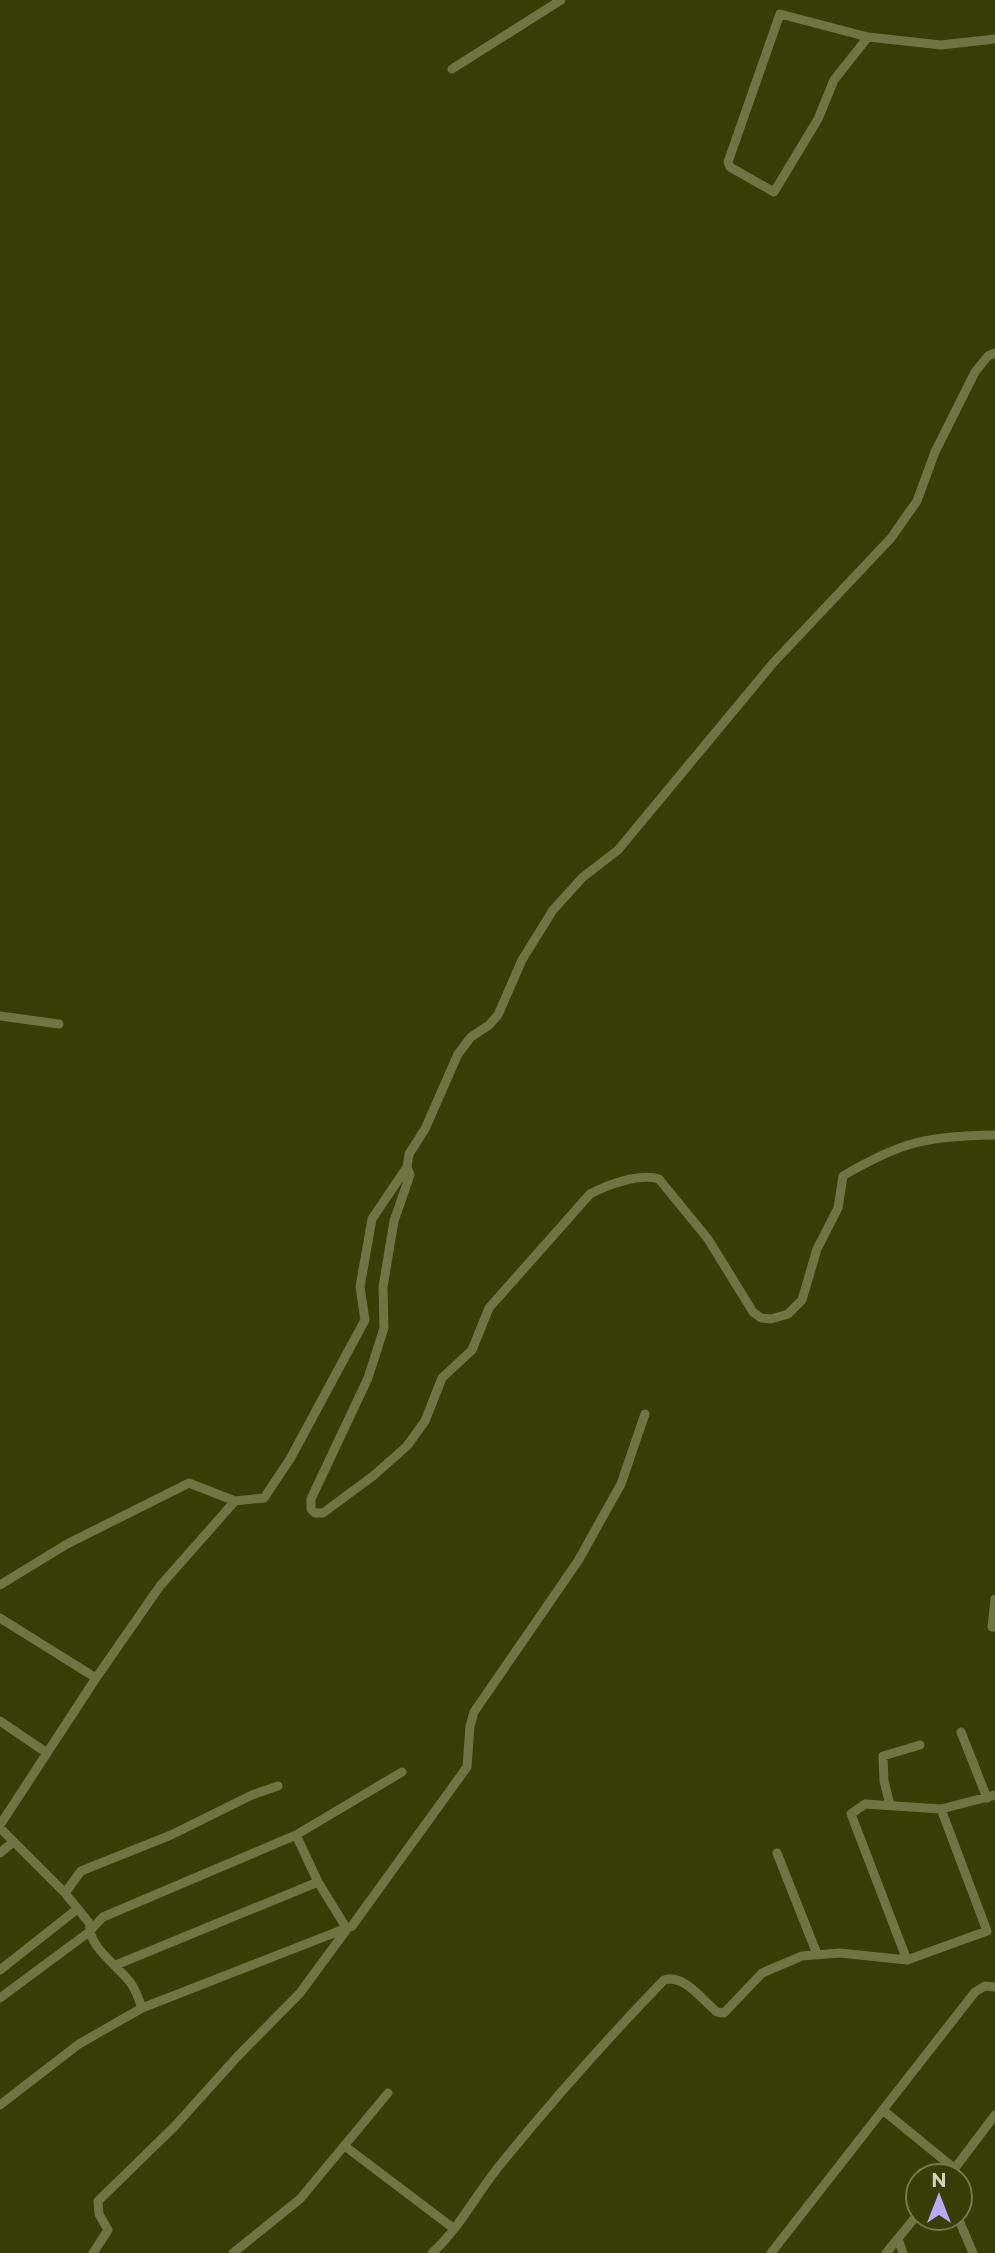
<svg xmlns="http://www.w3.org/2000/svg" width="995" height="2253" viewBox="0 0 995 2253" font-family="Montserrat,sans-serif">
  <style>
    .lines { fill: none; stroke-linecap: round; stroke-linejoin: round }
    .minor { stroke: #6f7442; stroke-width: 9 }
  </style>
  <rect width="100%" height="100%" fill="#383c06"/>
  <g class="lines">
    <path class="minor" d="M868,37L834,80L818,119L774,192L730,167L728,162L780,14L868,37L941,45L995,39
      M452,69L561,0
      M995,353L988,356L975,372L935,452L917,501L891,538L774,662L618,850L583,877L553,910L522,960L498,1015L489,1025L471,1037L458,1054L425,1129L409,1154L407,1167L410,1175L394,1221L383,1287L384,1328L368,1378L311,1499V1509L315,1513H323L373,1476L407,1446L425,1421L442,1378L472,1350L489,1308L590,1194C607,1185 639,1173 659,1179L708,1239L753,1312L761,1318L771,1319L788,1314L802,1300L817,1249L838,1208L843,1176C902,1141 928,1136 995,1135
      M0,1016L59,1024
      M0,1585L67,1544L189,1483L235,1501L264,1498L290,1459L365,1320L360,1287L372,1219L407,1167
      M995,1599L992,1627H995
      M0,1618L96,1678L160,1586L235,1501
      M0,1721L47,1753
      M961,1732L987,1798
      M890,1805L884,1781L883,1756L920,1745
      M0,1825L96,1678
      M0,1828L65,1893L90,1924C87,1946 118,1966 130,1982C136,1990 139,1999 142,2008
      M0,1853L13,1842
      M777,1853L817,1954
      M65,1893L81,1871L171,1835L252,1795L278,1786
      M907,1960L851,1814L865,1804L941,1809
      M116,1965L318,1882
      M0,1970L76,1910
      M0,1998L89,1932L103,1917L296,1835L402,1772
      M0,2105L79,2044L142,2008L352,1926L467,1767L470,1726L474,1712L578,1561L621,1484L645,1414
      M884,2111L955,2169
      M346,2147L453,2228
      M949,2176L995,2115
      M958,2218L973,2253
      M898,2239L903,2253
      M93,2253L108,2230L99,2214L98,2201L174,2127L237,2057L300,1993L347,1929L318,1882L296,1835
      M233,2253L300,2199L388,2093
      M432,2253C459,2229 477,2193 500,2165C552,2101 607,2039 664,1980C685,1974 702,2000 717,2012L724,2013L762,1973L802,1956L840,1953L907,1960L987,1931L941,1809L995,1795
      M771,2253L975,1992L985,1986L995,1987
      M886,2253L918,2214"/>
  </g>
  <g transform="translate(939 2197)"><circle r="33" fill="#383c06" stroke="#75794e" stroke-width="2"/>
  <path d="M0-5L12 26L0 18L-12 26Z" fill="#baaaf6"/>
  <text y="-10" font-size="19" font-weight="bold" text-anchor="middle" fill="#d1d4ba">N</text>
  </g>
</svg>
